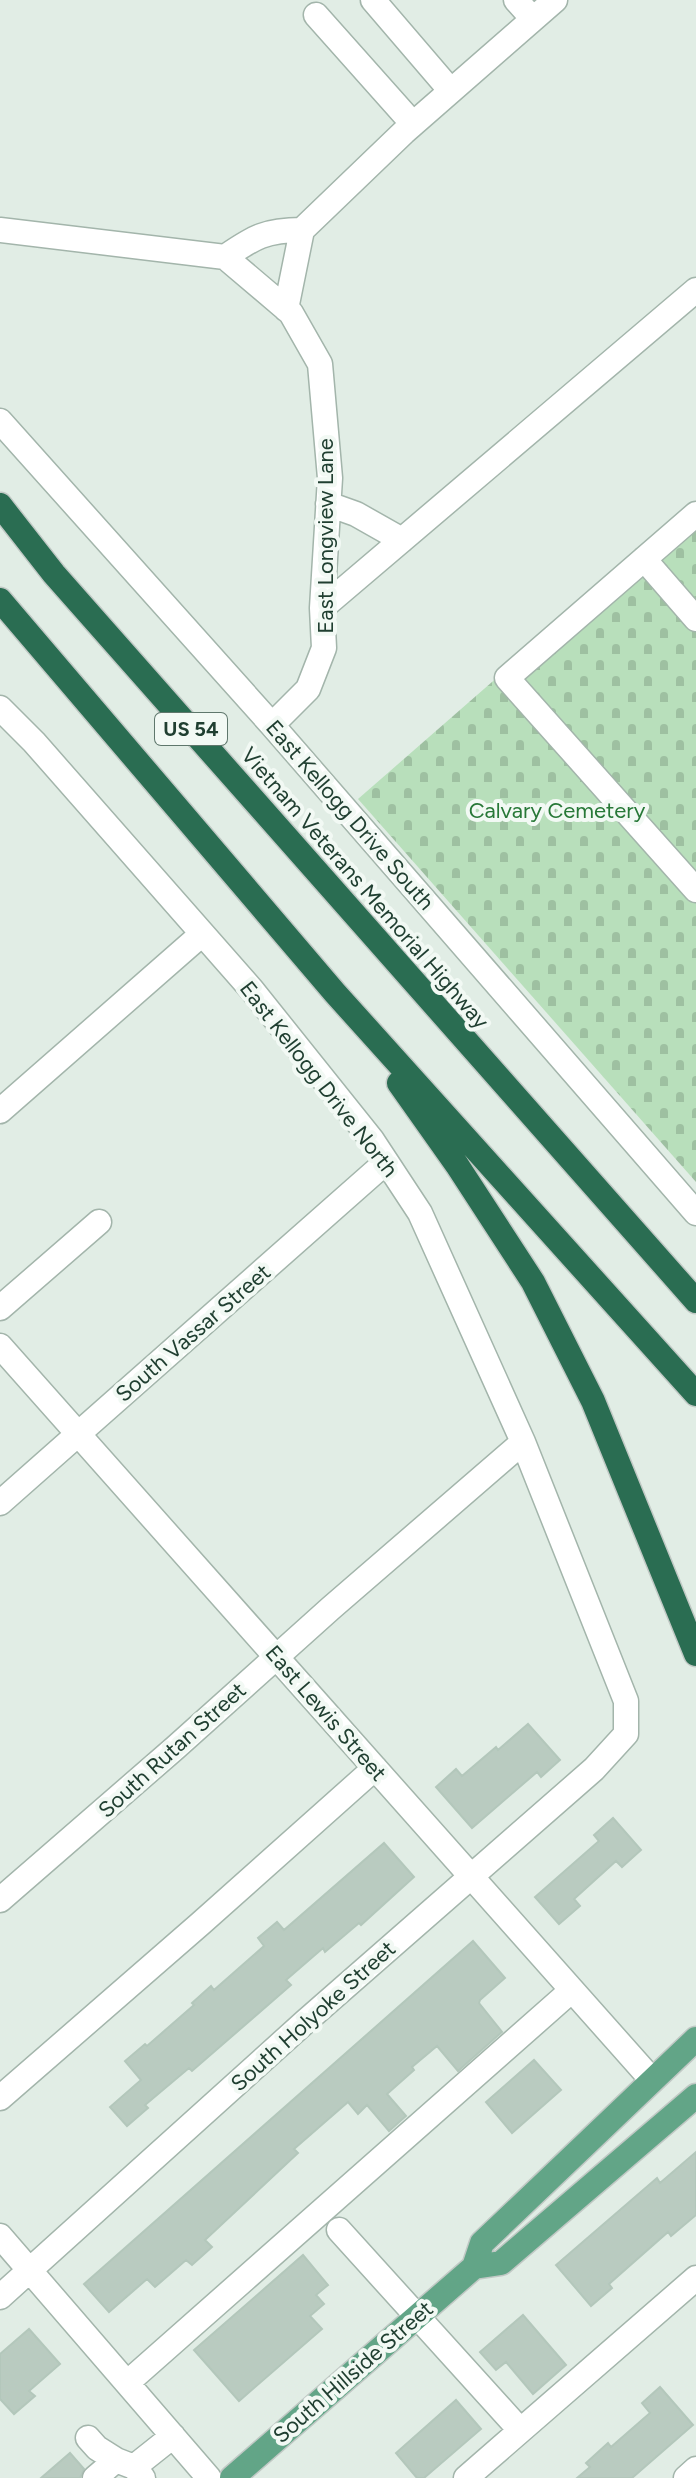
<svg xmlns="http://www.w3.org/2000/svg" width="696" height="2478" viewBox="0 0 696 2478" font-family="Figtree,sans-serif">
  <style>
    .cemetery { fill: url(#cemetery-stones) }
    .building { fill: #b9cbc0; stroke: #b3c7bb; stroke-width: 2 }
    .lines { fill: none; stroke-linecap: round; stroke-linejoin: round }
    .minor-casing { stroke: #a3b5ab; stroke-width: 27 }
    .major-casing { stroke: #c1c9c5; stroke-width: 27 }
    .highway-casing { stroke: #c1c9c5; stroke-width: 27 }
    .minor { stroke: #fff; stroke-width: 24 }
    .major { stroke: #62a587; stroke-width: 24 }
    .highway { stroke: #2a6d52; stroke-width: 24 }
    .labels { text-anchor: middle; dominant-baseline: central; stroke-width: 8; stroke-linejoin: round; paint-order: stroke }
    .shield { fill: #f2f9f4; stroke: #5f776c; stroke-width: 2 }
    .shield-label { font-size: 20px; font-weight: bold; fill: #203f31 }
    .street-label { font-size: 22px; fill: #203f31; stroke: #f2f9f4 }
    .park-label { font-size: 22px; fill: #277837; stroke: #f2f9f4 }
  </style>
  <defs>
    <pattern id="cemetery-stones" width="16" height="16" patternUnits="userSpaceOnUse" patternTransform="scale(2)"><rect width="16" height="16" fill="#b8dfbb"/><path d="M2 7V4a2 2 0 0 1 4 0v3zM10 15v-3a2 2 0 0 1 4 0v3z" fill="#9ec0a1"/></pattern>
  </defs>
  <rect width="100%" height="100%" fill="#e1ede5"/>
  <path class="cemetery" d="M696,504V1182L358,799Z"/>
  <path class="building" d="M528,1724L560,1760L541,1777L537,1772L472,1828L436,1787L456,1769L462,1776L496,1747L498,1750Z
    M613,1818L641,1850L622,1867L616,1861L574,1899L580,1906L559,1924L535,1897L599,1841L594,1835Z
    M384,1843L414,1877L361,1925L359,1923L325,1952L323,1948L286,1980L291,1985L192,2071L189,2068L145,2105L148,2108L127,2126L110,2107L141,2080L125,2061L145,2044L147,2046L194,2005L192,2003L211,1986L214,1990L264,1946L258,1938L277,1922L284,1930Z
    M473,1941L505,1978L480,2000L479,2003L502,2032L458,2071L437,2046L412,2067L414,2070L387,2094L406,2116L389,2131L367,2105L358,2114L348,2102L294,2149L298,2153L205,2240L212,2247L192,2265L186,2260L155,2287L147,2279L109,2312L84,2284Z
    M534,2060L561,2090L512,2133L486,2102Z
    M696,2152V2215L671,2236L668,2232L609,2284L612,2288L591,2306L556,2265L657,2178L660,2183Z
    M303,2255L328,2285L316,2295L324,2304L310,2316L322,2329L239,2401L194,2350Z
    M523,2315L566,2365L533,2394L506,2362L496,2370L480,2352Z
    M29,2329L60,2364L29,2391L35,2396L14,2414L0,2399V2354Z
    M660,2387L693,2425L632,2478H577L590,2467L586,2463L608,2443L611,2447L650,2413L642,2403Z
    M456,2400L481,2429L424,2478H417L396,2453Z
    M70,2453L84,2469L80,2478H41Z"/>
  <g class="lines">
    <g class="minor-casing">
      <path id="minor" d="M373,0L451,91
        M516,0L533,19
        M316,15L413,124
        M0,230L225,257L291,313L320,364L330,478L322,608L324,648L308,689L272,725
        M302,230L404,132L555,0
        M225,257C254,237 266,230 302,230L286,309
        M0,421L272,725L696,1213
        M328,504L356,514L402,540
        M696,514L507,678L696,890
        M644,559L696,619
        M322,608L696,290
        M0,708L34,742L252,990L372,1140L420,1213L523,1442L626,1701V1734L594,1769L306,2021L0,2297
        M0,1111L202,934
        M0,1308L99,1222
        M0,1346L652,2080
        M0,1503L386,1162
        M0,1900L175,1748L331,1608L523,1442
        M0,2098L200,1924L375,1768
        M339,2230L520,2430
        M0,2236L209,2478
        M127,2383L572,1990
        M88,2438L97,2448L116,2460
        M134,2467L173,2436
        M95,2478L116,2460L134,2467L143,2478
        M466,2478L696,2278
        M686,2478L696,2469"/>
    </g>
    <g class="major-casing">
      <path id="major" d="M474,2267L501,2263L696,2096
        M232,2478L474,2267L482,2243L696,2039"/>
    </g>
    <g class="highway-casing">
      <path id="highway" d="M0,505L54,574L696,1301
        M0,600L335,993L696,1394
        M399,1083L457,1165L533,1282L593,1401L696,1654"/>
    </g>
    <use href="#minor" class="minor"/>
    <use href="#major" class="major"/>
    <use href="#highway" class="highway"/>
  </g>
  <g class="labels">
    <rect class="shield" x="155" y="713" width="72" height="32" rx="6"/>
    <g class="shield-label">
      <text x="191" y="729">US 54</text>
    </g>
    <g class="street-label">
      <text transform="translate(325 536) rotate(-90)">East Longview Lane</text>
      <text transform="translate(350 815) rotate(49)">East Kellogg Drive South</text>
      <text transform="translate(365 888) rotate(49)">Vietnam Veterans Memorial Highway</text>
      <text transform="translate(319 1079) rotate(52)">East Kellogg Drive North</text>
      <text transform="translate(193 1333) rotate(-41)">South Vassar Street</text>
      <text transform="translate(326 1713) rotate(49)">East Lewis Street</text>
      <text transform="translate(172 1750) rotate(-42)">South Rutan Street</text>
      <text transform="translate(313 2016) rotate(-42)">South Holyoke Street</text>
      <text transform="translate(353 2372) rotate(-41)">South Hillside Street</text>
    </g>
    <g class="park-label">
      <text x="557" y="810">Calvary Cemetery</text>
    </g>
  </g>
</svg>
